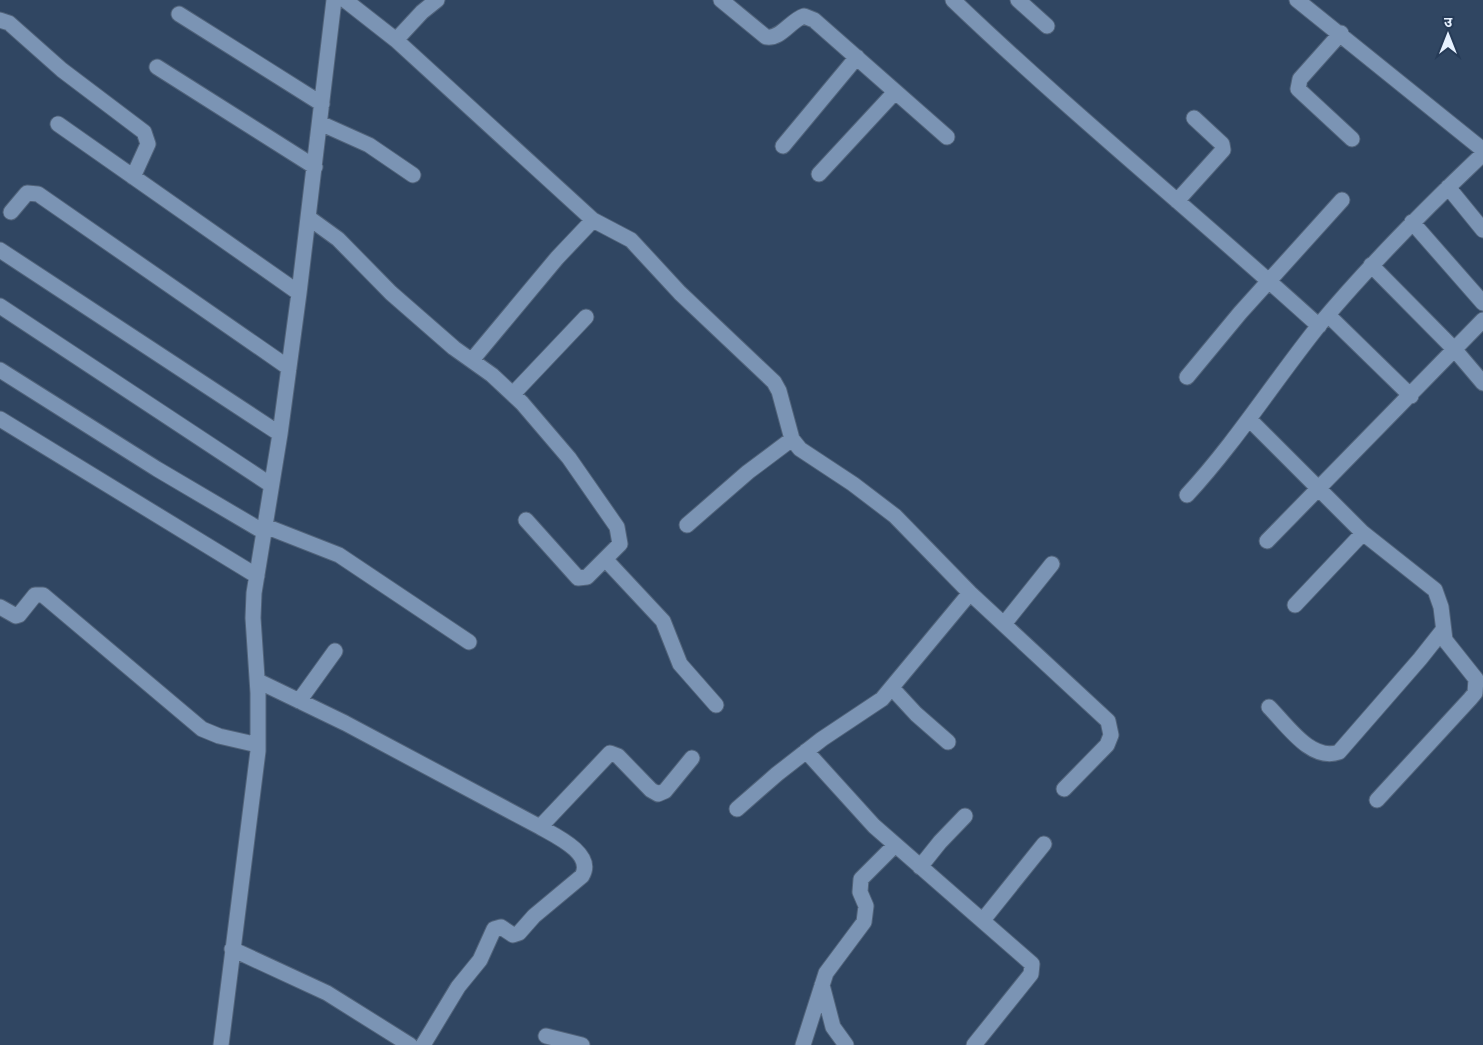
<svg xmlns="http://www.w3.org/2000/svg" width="1483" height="1045" viewBox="0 0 1483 1045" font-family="'Open Sans','Noto Sans Devanagari',sans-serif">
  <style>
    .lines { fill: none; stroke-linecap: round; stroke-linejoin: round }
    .minor-casing { stroke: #51637a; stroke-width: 17 }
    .minor { stroke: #7b94b4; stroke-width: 15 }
  </style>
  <rect width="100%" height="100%" fill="#304662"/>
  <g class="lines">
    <g class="minor-casing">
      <path id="minor" d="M345,0L396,40L593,220L631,240L680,293L774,382L779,391L792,439L800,449L853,484L895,516L970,593L1108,721L1111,735L1107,745L1064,789
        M721,0L766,37C780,40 791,20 804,16L814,20L947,137
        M953,0C1071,113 1198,216 1319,326
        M1018,0L1047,26
        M1297,0L1483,150
        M179,14L322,104
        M0,20L9,23L62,70L144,132L148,144L133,177
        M1341,33L1300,79L1298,89L1352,139
        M396,40L422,12L437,0
        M157,67L315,167
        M320,123L369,145L413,175
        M58,124L299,293
        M783,146L857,57
        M819,174L895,92
        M1448,187L1483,230
        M1177,201L1223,150L1222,144L1194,118
        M11,212L27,193L38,194L289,368
        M309,218L338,239L391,293L454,348L492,375L522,403L569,458L617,527L620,544L587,577L578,578L526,520
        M1412,222L1483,303
        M0,250L280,434
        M1371,265L1455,350L1483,383
        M0,306L271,485
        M1328,315L1411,396
        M472,360L557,258L593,220
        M0,370L157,469L264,532
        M1187,377L1240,313L1342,200
        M513,394L586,317
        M0,419L257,576
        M1250,420L1363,533L1435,590L1441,607L1445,640L1476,679L1475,693L1470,699L1377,800
        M1187,495C1236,442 1275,380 1320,324C1371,263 1426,208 1483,154
        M687,525L748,472L792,439
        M265,526L339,555L469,642
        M1267,541L1483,320
        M606,560L663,621L680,664L716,705
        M1295,605L1363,533
        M0,607L16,616L19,615L35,595H43L202,729L219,736L258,745
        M1004,624L1052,564
        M258,681L345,723L540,827C556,836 595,854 582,876L534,916L519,933L513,935L501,927L494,929L480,960L458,987L423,1045
        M892,688L916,714L948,742
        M299,701L335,651
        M1269,707C1287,725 1311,762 1339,752L1420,659L1443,630
        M806,751L874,826L1032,964L1031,974L974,1045
        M737,809L777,774L822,739L882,699L970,593
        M540,827L610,753L618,756L651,790L658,794L665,791L692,758
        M920,867L940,842L965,816
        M983,920L1044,844
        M232,949L327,993L410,1045
        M822,985L833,1027L846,1045
        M546,1036L582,1045
        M221,1045L258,751V693L253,618L254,593L280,434L299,293L334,0
        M803,1045L826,973L864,922L866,906L860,892L861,879L895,845"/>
    </g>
    <use href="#minor" class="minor"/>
  </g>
  <g transform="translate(1448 35)" stroke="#263b57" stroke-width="4" paint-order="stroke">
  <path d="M0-4L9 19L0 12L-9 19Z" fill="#e6f1ff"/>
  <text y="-8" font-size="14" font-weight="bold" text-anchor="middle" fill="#e6f1ff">उ</text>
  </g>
</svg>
